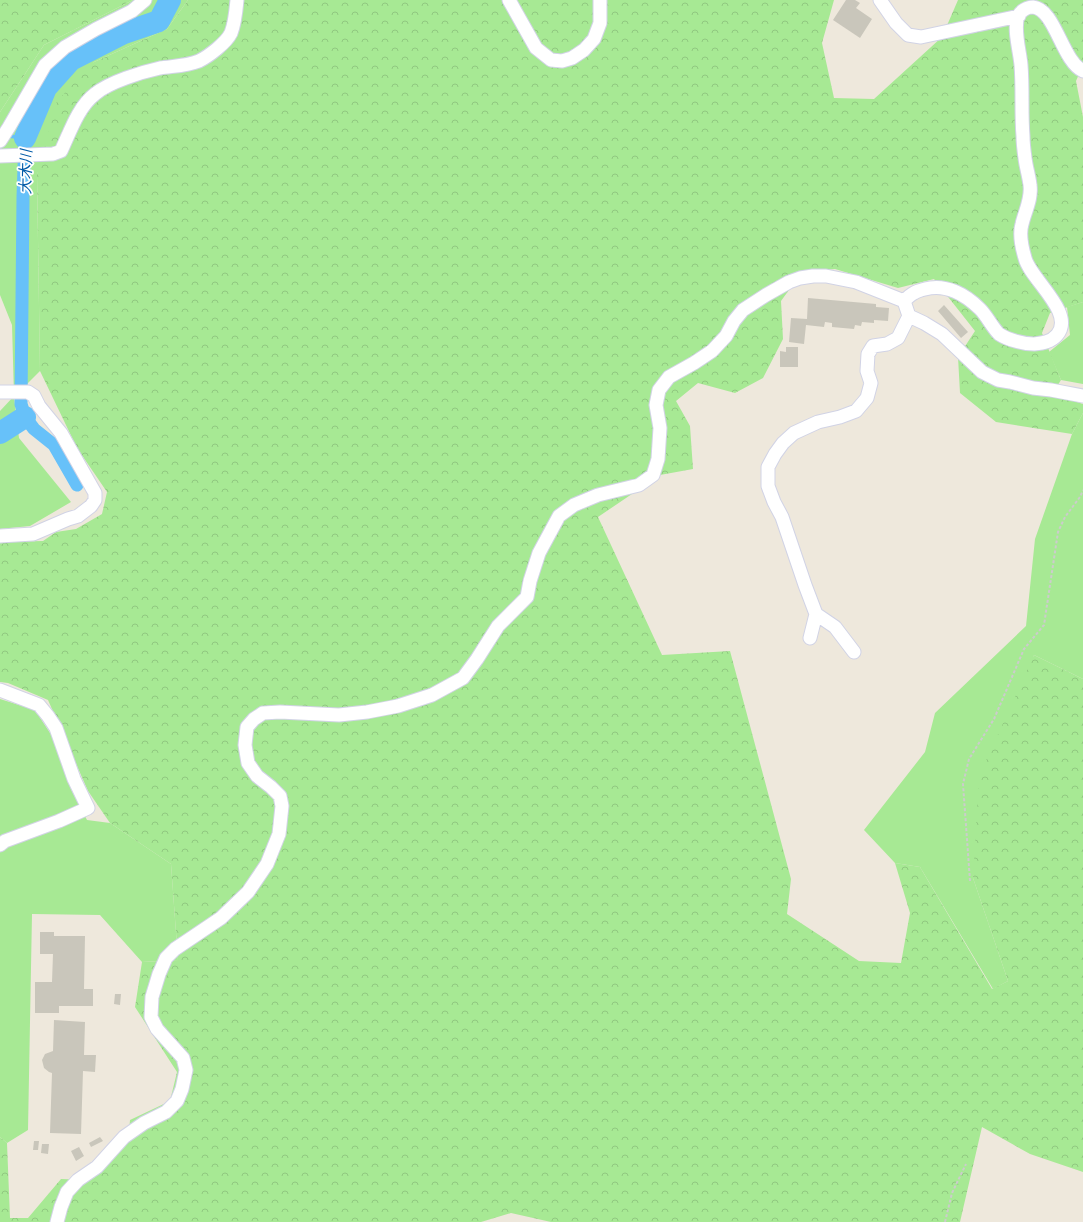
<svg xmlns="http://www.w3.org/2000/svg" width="1083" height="1222" viewBox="0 0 1083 1222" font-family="Barlow,'Noto Sans JP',sans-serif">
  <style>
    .grass { fill: #a7e994 }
    .forest { fill: url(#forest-crowns) }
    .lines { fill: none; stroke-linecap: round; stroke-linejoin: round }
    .stream { stroke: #67c1f9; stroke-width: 3.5 }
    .canal { stroke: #67c1f9; stroke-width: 13 }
    .river { stroke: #67c1f9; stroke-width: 22 }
    .building { fill: #c9c6bb }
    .minor-casing { stroke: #d1d3e5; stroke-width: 15 }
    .path { stroke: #ccc; stroke-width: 2; stroke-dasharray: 3 2; stroke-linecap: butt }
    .minor { stroke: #fff; stroke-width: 13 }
    .labels { text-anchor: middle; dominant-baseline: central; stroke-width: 3.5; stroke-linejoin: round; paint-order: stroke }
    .water-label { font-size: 15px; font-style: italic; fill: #025ba8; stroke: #fff }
  </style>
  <defs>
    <pattern id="forest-crowns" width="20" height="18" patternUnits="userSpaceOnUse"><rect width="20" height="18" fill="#a7e994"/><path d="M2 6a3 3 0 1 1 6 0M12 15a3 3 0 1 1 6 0" fill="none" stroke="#90c880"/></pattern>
  </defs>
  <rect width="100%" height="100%" fill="#eee8dc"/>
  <path class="grass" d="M133,0H188L167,29L94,62L37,174L40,371L14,397L19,438L71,502L30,526L0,529V411L14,396L12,325L0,295V112L44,45Z
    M1083,302V384L1061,380L1049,352L1070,335L1067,307Z
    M1083,413V679L1034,655L973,878L1008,981L993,989L920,867L895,863L864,830L925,752L935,713L1026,626L1035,539L1072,434Z
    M0,699L35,710L52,736L71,789L87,820L110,823L171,864L178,960L142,962L100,915L32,914L28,1130L7,1143L0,1137Z"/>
  <path class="forest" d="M0,0H133L44,45L0,112Z
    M188,0H834L822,43L834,98L874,99L942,37L958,0H1083V65L1076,81L1083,117V302L1050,313L1042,333L1061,380L1052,394L1083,404V413L1072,434L996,422L960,393L958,357L975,331L934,279L898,288L835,269L802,272L781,301L783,339L763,378L735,393L698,383L676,401L690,426L693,469L660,475L598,517L662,655L730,651L791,879L787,914L859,961L901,963L910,913L895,863L920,867L992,989L1008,981L973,878L979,776L1034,655L1083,679V1172L1030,1154L982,1127L960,1222H551L511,1213L481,1222H0V1137L7,1143L10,1218H28L61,1179L88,1180L128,1143L130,1120L170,1101L177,1072L135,1007L142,962L178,960L171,864L110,823L88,791L48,700L8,683L0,682V542L43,541L56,532L76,529L102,514L107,492L77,448L40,371L37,174L57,101L94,62L167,29Z"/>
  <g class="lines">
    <path class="stream" d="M7,136L25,138"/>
    <path class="canal" d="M25,138L23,197L21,404L25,417L34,429L54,445L77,485"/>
    <path class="river" d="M25,138L46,88L71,60L124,33L159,21L170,0
      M0,433L25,417"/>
  </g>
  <path class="building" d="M846,0H855L860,3L856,8L872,19L860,38L833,20Z
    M808,298L876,304V307L889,308L888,321L874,320V323L862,322L861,326L855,325L854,329L832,327V323L825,322L824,327L806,325L804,344L789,342L791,318L807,319Z
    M944,305L968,332L961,338L938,311Z
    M786,347H798V367H780V351L786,352Z
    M40,932H54V936H85L84,989H93V1006H59V1013H35V982H52L53,954H40Z
    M115,994H121L120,1005L114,1004Z
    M54,1020L85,1022L84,1055H96L95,1072L83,1071L81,1134L50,1133L52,1073L49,1072L44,1068L42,1060L45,1054L53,1051Z
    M100,1137L103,1141L91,1147L89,1143Z
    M34,1141H39L38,1150H33Z
    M42,1144H49L48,1154L41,1153Z
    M79,1147L84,1156L76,1161L71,1151Z"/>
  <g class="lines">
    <g class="minor-casing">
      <path id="minor" d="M509,0L536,48L551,60L562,61L572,58L584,50L594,39L600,23V0
        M880,0L896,23L908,35L921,37L1019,16
        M0,141L9,127L45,65L65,47L96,29L132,11L145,0
        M0,156L53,154L61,151C70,132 78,107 95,94C109,82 142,72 160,68C173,66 187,66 199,61C209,56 226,43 231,33C235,23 236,11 237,0
        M904,301C907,298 910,295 914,293C917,291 921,290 925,289C946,283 966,295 980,309C987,316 992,327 999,334C1008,340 1024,344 1034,344C1043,343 1051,342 1057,335C1076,313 1030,279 1025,258C1022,248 1019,234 1022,224C1025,211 1032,199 1030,185C1029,176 1026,167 1025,158C1024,151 1023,143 1023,136C1021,113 1023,89 1021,65C1020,52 1013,29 1018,16C1021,11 1027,7 1033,7C1055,9 1062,61 1083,71
        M0,392H28L34,396L39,406L61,433L95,493V500L91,506L78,516L68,519L33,534L0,536
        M810,638L816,614
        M854,652L835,627L816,614L805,585L782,517L774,502L768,486V467L775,454L783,443L794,433L818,422L840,417L856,411L867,398L871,383L867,371L868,354L873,346L887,344L898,338L909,316
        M0,690L39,705L48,716L56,728L74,779L88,808L59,821L5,841L0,845
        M57,1222L61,1207L67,1192L78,1180L97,1167L124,1137L144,1123L166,1112L177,1101L182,1089L186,1070L183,1058L157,1029L151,1017L152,997L159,974L166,958L175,949L221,918L248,892L267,864L279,834L282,806L280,796L271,787L257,776L248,763L245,745L247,727L254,719L263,713L280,712L339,715L367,712L398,706L432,695L463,678L477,659L498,626L527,597L530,581L539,553L559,516L574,505L598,495L639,485L653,475L658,459L660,428L656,405L659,390L669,377L694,363L712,351L726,336L734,321L743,310L766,295L789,282L800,278L813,276H826L856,282L904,301L909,316L924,323L942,334L982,372L998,380L1010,382L1033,388L1051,390L1083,396"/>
    </g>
    <path class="path" d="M970,881L963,784L969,759L994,719L1024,649L1044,625L1058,532L1065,517L1080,497L1083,490
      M945,1222L952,1193L966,1164"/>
    <use href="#minor" class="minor"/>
  </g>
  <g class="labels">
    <g class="water-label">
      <text transform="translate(25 172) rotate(-89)">大木川</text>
    </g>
  </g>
</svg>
